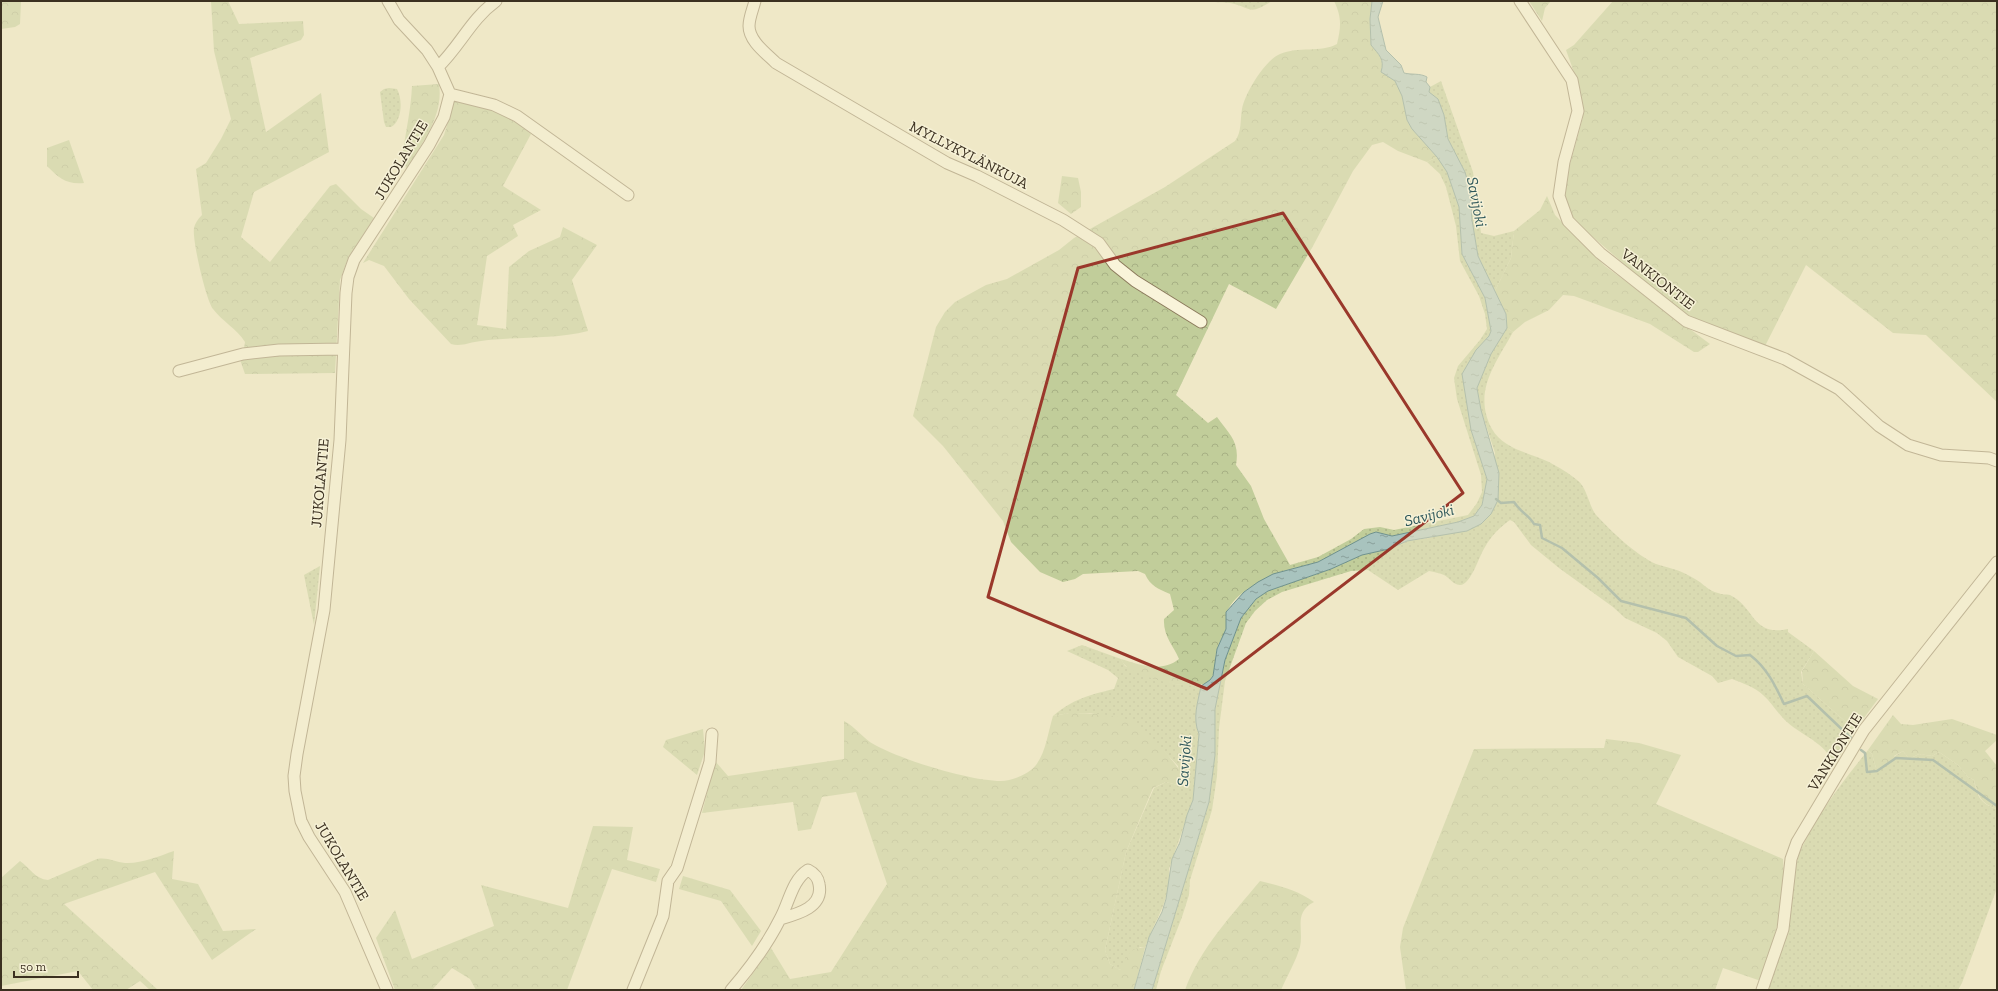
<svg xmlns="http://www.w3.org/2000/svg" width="1998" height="991" viewBox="0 0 1998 991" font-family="'Zilla Slab',serif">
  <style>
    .grass { fill: url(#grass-dots) }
    .forest { fill: url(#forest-crowns) }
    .water { fill: url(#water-ripples); stroke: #6e918d }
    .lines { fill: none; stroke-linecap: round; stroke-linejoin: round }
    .stream { stroke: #6e918d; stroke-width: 2.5 }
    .minor-casing { stroke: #8b7a5c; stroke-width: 13 }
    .minor { stroke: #f9f4da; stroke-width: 11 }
    .marked { fill: none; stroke: #9a382b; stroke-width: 3; stroke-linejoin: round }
    .labels { text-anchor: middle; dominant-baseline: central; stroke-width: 3; stroke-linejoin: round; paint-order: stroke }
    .street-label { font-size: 15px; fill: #3b3020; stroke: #f6f1d6 }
    .water-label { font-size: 16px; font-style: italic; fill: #2f585b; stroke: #f6f1d6 }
  </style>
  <defs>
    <pattern id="grass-dots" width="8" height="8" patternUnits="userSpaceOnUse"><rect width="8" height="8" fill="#c1cd9a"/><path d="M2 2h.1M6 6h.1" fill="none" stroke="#a7b084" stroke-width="1.8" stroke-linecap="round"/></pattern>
    <pattern id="forest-crowns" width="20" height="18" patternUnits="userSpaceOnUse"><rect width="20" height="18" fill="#c1cd9a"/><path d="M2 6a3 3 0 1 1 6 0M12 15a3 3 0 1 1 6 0" fill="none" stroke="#a7b084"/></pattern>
    <pattern id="water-ripples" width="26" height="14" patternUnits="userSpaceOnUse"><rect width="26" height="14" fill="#a8c3be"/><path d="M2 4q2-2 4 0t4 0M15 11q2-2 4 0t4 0" fill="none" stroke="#8a9f9a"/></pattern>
  </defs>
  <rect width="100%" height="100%" fill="#efe8c7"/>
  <path class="grass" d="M1210,1H1272C1248,16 1253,8 1230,3C1223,2 1217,3 1210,1Z
    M1441,81L1473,172L1481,233L1494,236L1514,231L1511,258L1495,291L1478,256L1472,220L1470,190L1465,172L1448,139L1444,115L1429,92L1430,87Z
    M389,88L397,89C403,100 402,121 391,127H386L384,122L380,92L384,89Z
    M1437,157L1447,172L1459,207L1462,254L1485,298L1491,331L1489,336L1476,350L1471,430L1487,479L1482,505L1474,516L1458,522L1392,536L1376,532L1318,562L1273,574L1290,565L1318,557L1351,539L1364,529L1380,527L1394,530L1468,515L1477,503L1482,492L1481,475L1457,399L1454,378L1458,366L1480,340L1487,329L1485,314L1479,296L1460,261L1456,226L1446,187L1440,174L1427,162Z
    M1507,328L1513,332C1496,363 1472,392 1492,429C1503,449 1530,453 1549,462C1558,467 1569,473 1577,480C1588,488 1588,506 1597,516C1612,532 1636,555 1656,564C1661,566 1668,567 1673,569C1681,571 1688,575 1695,579C1703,583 1708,591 1718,593C1722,595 1726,594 1730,595C1755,607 1752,637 1788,629V632L1814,651L1801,672L1803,684L1855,730L1834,765C1826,743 1804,737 1787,722C1778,714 1772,703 1763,695C1755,687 1742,683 1732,679L1718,683L1712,676L1678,657L1667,641L1657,633L1625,618L1613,607L1559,568L1531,545L1514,522L1510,520C1500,527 1491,536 1485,547C1479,556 1471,585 1460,585C1452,584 1450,578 1444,575C1440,573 1434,572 1429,571L1398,590L1368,570L1351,571L1282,592L1267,600L1255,611L1246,623L1225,681L1219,728L1217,776L1212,810L1190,880L1189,895L1182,917L1161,971L1156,990H1152L1209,802L1215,755V709L1225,660L1241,618L1256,599L1268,591L1331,569L1362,555L1389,549L1407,541L1429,538L1481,524L1495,453L1481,410L1477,388L1491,354Z
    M320,566L314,625L304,575Z
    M1082,645L1121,659L1125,666L1175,684L1201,686C1198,702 1192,718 1199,734L1193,800L1169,869C1172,899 1154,921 1145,948L1140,947L1120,970L1110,964L1105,950L1126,852L1154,788L1166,782L1181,786L1178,766L1156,743L1134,723L1090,713H1069L1053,716C1073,699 1089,695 1114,689L1118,678L1108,670L1067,651Z
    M1868,750L1872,754L1876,768L1903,751L1909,759L1919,754L1932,756L1939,752L1958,765L1968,777L1974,780C1977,797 1981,804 1997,809V888L1962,983L1958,990H1766L1799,854C1816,815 1842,783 1868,750Z"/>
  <path class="forest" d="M1,1H21L20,24L15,27L1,29Z
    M211,1H228L239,24L303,21L304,35L301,40L250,58L266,132L321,93L329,152L254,192L241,237L270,262L330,186L336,184L361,209L374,218L348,258L340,280L335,373L245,374L237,351L244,348L245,342C237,329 222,321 213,309C206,300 192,240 194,228C195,223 198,219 202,215L196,169L206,163L221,139L231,119L214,51Z
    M1334,1H1372L1370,19L1371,45C1379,55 1385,59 1381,72L1396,81L1402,96L1407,120L1412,129L1437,157L1427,162L1398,151L1383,142L1372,145L1353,171L1313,246L1276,309L1229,284L1176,395L1208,423L1217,417C1230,435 1240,442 1236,465L1251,486L1264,519L1290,565C1269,581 1241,585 1227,611C1225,615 1227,624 1226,629C1224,636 1219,642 1217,649C1214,658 1217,674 1209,681C1195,693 1140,678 1126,666C1123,664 1122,661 1121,659C1141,665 1161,673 1179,659C1173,645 1163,636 1164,619L1174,610L1170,594C1159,589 1150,586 1145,574L1138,571L1083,574L1075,579L1063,582L1040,572L1011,542L1003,521L943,446L913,416L936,327L945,312L955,302L986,285L1007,279L1059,250L1074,238L1165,187L1235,141C1242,132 1240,120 1242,109C1245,93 1265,60 1280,54C1298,46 1321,53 1337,44C1341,27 1342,17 1334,1Z
    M1529,1H1551L1545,8L1542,21Z
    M1613,1H1997V402L1926,335L1893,333L1806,265L1764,348L1693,319L1652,288L1572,219L1564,196L1570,164L1583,117L1580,89L1566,50L1574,45Z
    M439,84C444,116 422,143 406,170C406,163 402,156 403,152C406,130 411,109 412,86Z
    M455,99C490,108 503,111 531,134L503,186L541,210L513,225L518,236L487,256L477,325L506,329L509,267L529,251L560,237L563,227L597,245L572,280L588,331C553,340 517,336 481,341C470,342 461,347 451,344L409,299L384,266L369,260L363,263L444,135Z
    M69,140L84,183C67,185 59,178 47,166V148Z
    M1062,176L1078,178L1081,192V207L1071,214L1058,203Z
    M1547,196L1555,215L1605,266L1710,344L1698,352H1694L1650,324L1574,296L1563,295L1549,310L1525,322L1513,332L1507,328L1506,314L1495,291L1511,258L1514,231L1540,210Z
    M1814,651L1853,686L1878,699L1855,730L1803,684L1802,671Z
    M1069,713C1088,713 1117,714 1134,722C1148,730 1176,763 1184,777L1181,786L1166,782L1153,788L1126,852L1105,950L1110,964L1120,970C1125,959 1130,946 1145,948L1134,990H741L771,948L790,979L831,972L887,884L856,792L822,797L811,829L798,831L793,802L702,813L715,761L728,776L844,759V721C856,727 863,739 875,745C902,760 970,781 1001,781C1012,781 1029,774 1036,765C1046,752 1048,732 1053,716Z
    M1893,715L1901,724L1913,725L1952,719L1997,735V740L1985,751L1997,766V809C1981,804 1978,796 1974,780L1968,777L1958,765L1939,752L1932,756L1919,754L1909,759L1903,751L1894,756V764L1876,768L1872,754L1868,750Z
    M703,729L705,751L697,775L663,747L666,740Z
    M1606,739L1639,743L1681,755L1656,804L1783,859C1786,901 1774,941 1761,981L1723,968L1715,990H1406L1400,947L1403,928L1474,749L1604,748Z
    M593,826L633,827L627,860L660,869L656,882L612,869L567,990H476L470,979L452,968L432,990H395L376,938L395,910L412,959L494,926L481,885L568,908Z
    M174,851L172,879L198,884L223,931L256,929L212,960L155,872L64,904L158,990H150L140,981L126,990H93L78,971L1,986V878L20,861C30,868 35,879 48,880L97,859C108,857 115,862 125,863C141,864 159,856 174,851Z
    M683,876L730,890L761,931L752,946L721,901L679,889Z
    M1260,881C1280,886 1297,890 1314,902C1293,913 1304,929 1300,947C1296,961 1287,976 1281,990H1185C1200,948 1232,915 1260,881Z"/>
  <path class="water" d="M1372,1H1383L1378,17L1386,50L1401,65L1404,73C1412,75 1420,73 1427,77L1426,82L1430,87L1429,92L1438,99L1444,115L1448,139L1465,172L1470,190L1472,220L1478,256L1506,314L1507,328L1491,354L1477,388L1481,410L1499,473L1498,500L1491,514L1481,524L1467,531L1407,541L1389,549L1362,555L1331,569L1268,591L1256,599L1241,618L1225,660L1215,709V755L1209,802L1152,990H1134L1149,937L1162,912L1166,899L1172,859L1180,842L1187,815L1193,800L1199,734C1192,718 1198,702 1201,686L1210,680L1213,676L1217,649L1226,629V612L1244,592L1258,582L1273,574L1318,562L1370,534L1376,532L1392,536L1458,522L1474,516L1482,505L1487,479L1471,430L1462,374L1476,350L1489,336L1491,331L1485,298L1462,254L1459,207L1447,172L1437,157L1412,129L1407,120L1402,96L1395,81L1381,72C1385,59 1379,55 1371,45L1370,19Z"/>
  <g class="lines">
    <path class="stream" d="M1496,499L1501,503L1514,502C1520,512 1529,515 1534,524L1540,525L1542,538L1562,548L1598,578L1621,601L1686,618L1717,646L1736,656L1750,655C1767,668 1775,685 1784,704L1807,696L1851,738
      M1861,750L1865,753L1867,772L1877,771L1896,758L1933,760L1997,806"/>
    <g class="minor-casing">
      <path id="minor" d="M755,1C753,9 749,18 749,26C749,41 766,53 776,63L947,163L977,176L1063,220L1099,243L1115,265L1135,281L1201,322
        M1520,1L1572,80L1578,111L1564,162L1559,196L1568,221L1600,253L1686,321L1785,359L1839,389L1879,426L1908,445L1941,455L1989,458L1997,461
        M438,67C460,46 471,19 496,1
        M450,94L494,105L517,116L628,195
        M179,371L243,354L279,350L343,349
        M387,990L345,892L309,837L301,821L295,791L294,776L297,754L324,610L340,440L346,293L348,277L354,260L429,145L444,117L450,94L438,67L427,50L399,20L388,1
        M633,990L663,916L668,881L677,868L710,762L712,734
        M731,990C750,968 767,945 780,919C789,903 792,880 808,870C814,873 818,877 819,884C824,907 798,914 780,919
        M1762,990L1783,929L1791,859L1797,842L1864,730L1997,562"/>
    </g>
    <use href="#minor" class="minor"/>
  </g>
  <path d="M0 0H1998V991H0ZM1283,213L1463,493L1207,689L988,597L1078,268Z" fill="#efe8c7" fill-opacity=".55" fill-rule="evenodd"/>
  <path class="marked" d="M1283,213L1463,493L1207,689L988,597L1078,268Z"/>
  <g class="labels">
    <g class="street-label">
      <text transform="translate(969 155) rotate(27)">MYLLYKYLÄNKUJA</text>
      <text transform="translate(401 160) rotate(-59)">JUKOLANTIE</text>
      <text transform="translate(1658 279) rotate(38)">VANKIONTIE</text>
      <text transform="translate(320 483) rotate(-85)">JUKOLANTIE</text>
      <text transform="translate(1835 752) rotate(-58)">VANKIONTIE</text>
      <text transform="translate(342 861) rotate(59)">JUKOLANTIE</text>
    </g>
    <g class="water-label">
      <text transform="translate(1477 202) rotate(79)">Savijoki</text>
      <text transform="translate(1429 515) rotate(-14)">Savijoki</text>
      <text transform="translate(1184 761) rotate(-86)">Savijoki</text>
    </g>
  </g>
  <rect width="1998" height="991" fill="none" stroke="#3b3020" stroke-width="4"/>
  <path d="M14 971v6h64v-6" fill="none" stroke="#3b3020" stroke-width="2"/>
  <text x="20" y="971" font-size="12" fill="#3b3020" stroke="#f6f1d6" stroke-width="3" paint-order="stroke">50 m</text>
</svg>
